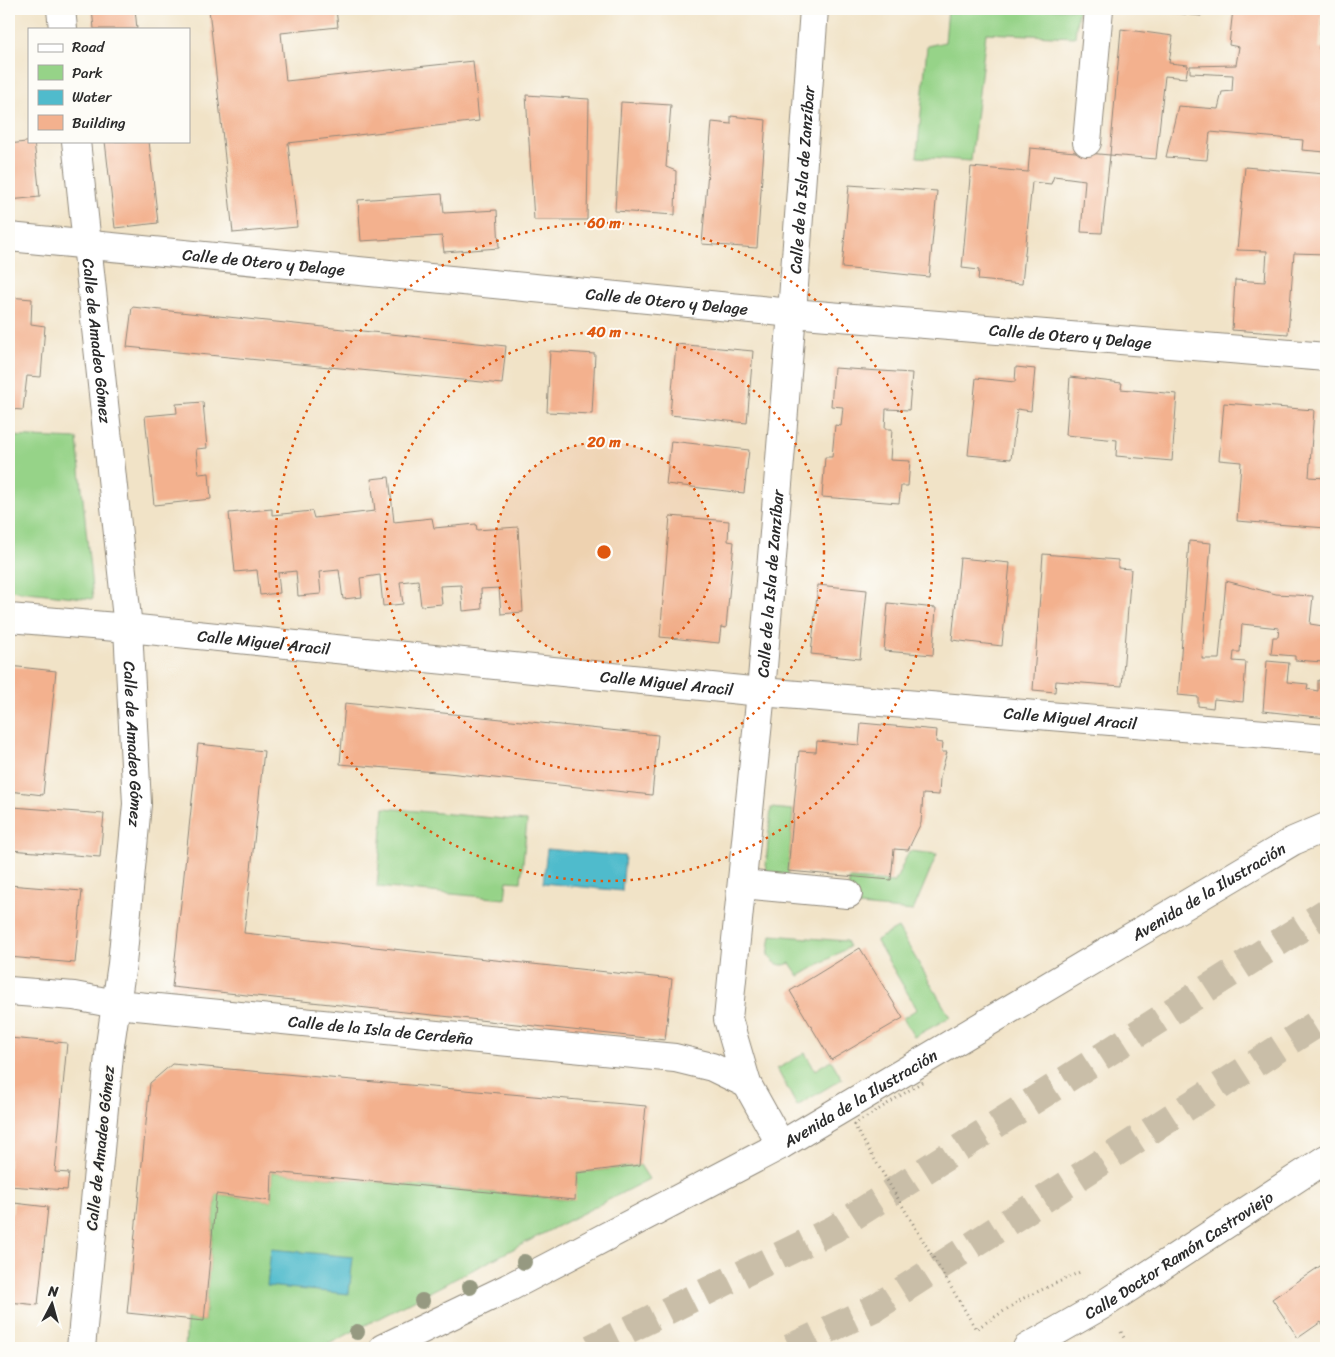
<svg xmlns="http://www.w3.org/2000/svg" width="1335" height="1357" viewBox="0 0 1335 1357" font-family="Sriracha,sans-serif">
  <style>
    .green { fill: #96d388; stroke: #607f5a }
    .water { fill: #50bbcc; stroke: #3e737c }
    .building { fill: #f3b18e }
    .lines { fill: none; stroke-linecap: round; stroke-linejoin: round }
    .highway-tunnel { stroke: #c9bea8; stroke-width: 28; stroke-dasharray: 28 14; stroke-linecap: butt }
    .street-casing { stroke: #8e8779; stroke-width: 30 }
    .path { stroke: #8e8779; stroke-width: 3; stroke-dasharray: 1 4; stroke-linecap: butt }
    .street { stroke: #fff; stroke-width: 28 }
    .path-bridge { stroke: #8e8779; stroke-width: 3; stroke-dasharray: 1 4; stroke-linecap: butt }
    .tree { fill: #969981 }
    .ring { fill: none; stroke: #df570e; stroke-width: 2.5; stroke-dasharray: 2.5 5 }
    .labels { text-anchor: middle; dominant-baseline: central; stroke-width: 4; stroke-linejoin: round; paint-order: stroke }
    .street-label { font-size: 16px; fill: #2b2b2b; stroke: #fdfcf7 }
    .centre { fill: #df570e; stroke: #fdfcf7; stroke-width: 2.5 }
    .ring-label { font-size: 15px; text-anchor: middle; font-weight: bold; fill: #df570e; stroke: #fdfcf7; stroke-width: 4; stroke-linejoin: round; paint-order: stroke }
  </style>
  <rect width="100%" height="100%" fill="#fdfcf7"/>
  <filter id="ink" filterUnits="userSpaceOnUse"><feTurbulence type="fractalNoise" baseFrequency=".02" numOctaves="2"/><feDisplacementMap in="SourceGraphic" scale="10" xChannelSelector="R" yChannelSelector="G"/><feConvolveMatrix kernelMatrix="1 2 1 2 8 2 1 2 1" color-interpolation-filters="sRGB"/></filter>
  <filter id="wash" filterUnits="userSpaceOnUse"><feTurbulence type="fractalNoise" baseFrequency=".0096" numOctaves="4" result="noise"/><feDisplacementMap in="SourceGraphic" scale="20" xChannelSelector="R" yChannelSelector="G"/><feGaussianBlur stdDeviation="1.12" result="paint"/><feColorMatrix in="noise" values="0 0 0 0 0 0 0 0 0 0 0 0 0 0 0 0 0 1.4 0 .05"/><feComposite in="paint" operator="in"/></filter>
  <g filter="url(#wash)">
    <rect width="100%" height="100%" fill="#f1e3c7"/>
    <path class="green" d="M948,9H1078L1075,37L986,33L971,161L917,157L927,46L945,42Z
      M9,436L77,439L93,599L9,590Z
      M384,808L527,821L521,882L507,881L505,899L377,887Z
      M771,808L793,810L788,878L765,876Z
      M909,851L937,854L913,911L848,905L849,879L895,882Z
      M898,928L950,1017L914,1037L903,1018L917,1009L876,940Z
      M771,935L846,941L849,947L799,976L790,963C780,968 775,963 768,956Z
      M805,1053L815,1070L831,1060L842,1079L797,1106L777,1069Z
      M640,1165L649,1179L321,1348H185L187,1319L204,1321L216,1194L271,1201L272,1172L574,1200L577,1173Z"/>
    <path class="water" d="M547,849L625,856L622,891L543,883Z
      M271,1249L353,1257L349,1294L267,1286Z"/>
    <g id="blocks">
      <path class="building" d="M92,9H135L137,29H94Z
        M209,9H336L338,27L281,33L286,81L473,61L479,121L288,143L297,227L233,233Z
        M1141,9H1203L1201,16Z
        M1233,9L1322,10L1319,49H1326V152L1302,150L1303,140L1210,132L1207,160L1166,157L1178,106L1218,109L1222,92L1232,91L1233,75L1190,73V66L1236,65L1239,47L1229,45Z
        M1121,29L1173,36L1169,63L1188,65L1186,78L1165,76L1156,159L1110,155L1102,233L1081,232L1085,180L1054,176L1051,184L1032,182L1022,284L978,280L979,270L962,268L971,167L1028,172L1030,148L1110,155Z
        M526,95L589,99L587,220H534Z
        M621,102L671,105L666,167L676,171L675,215L615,211Z
        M731,116L766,120L757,248L702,244L712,122L731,124Z
        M34,141L40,197L9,200V144Z
        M105,141H149L158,223L115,228Z
        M1325,157L1326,254L1294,253L1288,334L1232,330L1235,280L1265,282L1267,251L1237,250L1245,167L1324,174Z
        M849,185L937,191L929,277L842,268Z
        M442,194L444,213L497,210L499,248L444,252L442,236L361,241L358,200Z
        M9,297L32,299L31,324L45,326L41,377L27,376L23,410L9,409Z
        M132,307L506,346L502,384L127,347Z
        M676,344L753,351L747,423L670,415Z
        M550,351L595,354L592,414L547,412Z
        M1016,367L1035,369L1031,411L1017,409L1011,459L968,455L976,378L1015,382Z
        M834,368L912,373L909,410L886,409L885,429H892L890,460L910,461L908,486H901L899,503L822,497L825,457H832L835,425L841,426L843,407L831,406Z
        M1070,377L1122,383L1121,389L1177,394L1172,461L1116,456L1117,440L1066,435Z
        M203,402L207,448L196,449L199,474L209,473L211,499L154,505L145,416L177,413L176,404Z
        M1224,403L1314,410L1309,477L1326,478V528L1237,521L1241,462L1219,460Z
        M671,441L749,450L744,493L666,484Z
        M389,477L394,522L432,518L434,528L476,524L477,530L518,527L523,612L501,614L499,588L481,589L482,609L463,611L461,585L440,586L442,604L421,606L418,580L400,582L403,604L383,606L380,575L360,578L362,597L343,599L339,570L319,572L321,594L298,596L296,571L278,573L280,593L260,595L257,570L235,572L229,513L272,509V515L312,511L314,518L375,511L371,479Z
        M670,516L729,521L728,541L734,542L726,628L721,627L719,643L660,637Z
        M1189,541L1211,543L1202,659H1219L1226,581L1276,594L1313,596L1310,624L1323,626L1322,632H1326V672L1323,671V662L1295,660V656L1271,654L1273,637H1278L1279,628L1242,624L1240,652H1234L1233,661L1246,662L1243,702L1214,699L1213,708L1198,706V697L1178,695Z
        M1043,554L1118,560V568L1131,569L1122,686L1056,681L1055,692L1033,690Z
        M960,558L1010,563L1002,646L952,640Z
        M818,585L867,590L860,659L811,654Z
        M888,603L936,608L933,655L884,651Z
        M1267,661L1289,663L1287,682L1308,684L1307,689L1318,691V680L1326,681V718L1263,711Z
        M9,666L56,671L43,795L9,791Z
        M345,703L658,735L652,795L448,773L340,764Z
        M861,723L937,730L936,742L943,743L942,752H947L940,777L939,795L923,794L921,823L908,850L894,849L891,880L788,871L799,751L816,752L817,741L859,745Z
        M198,744L264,751L244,933L672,979L665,1040L172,987Z
        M13,807L104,814L100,857L10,850Z
        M9,885L82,891L75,963L9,957Z
        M860,948L903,1018L831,1060L790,991Z
        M9,1038L67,1043L55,1172L69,1173L67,1190L9,1186V1140L11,1129L9,1128Z
        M172,1064L646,1106L640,1165L577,1173L575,1200L272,1172L271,1201L216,1194L204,1321L127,1313L150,1083Z
        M14,1203L48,1207L38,1305L9,1302V1214H12Z
        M1326,1262V1329L1321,1322L1298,1338L1272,1299Z"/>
    </g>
  </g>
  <g filter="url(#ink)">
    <use href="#blocks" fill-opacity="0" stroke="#8e8779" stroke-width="1"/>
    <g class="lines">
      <path class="highway-tunnel" d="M591,1348L834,1229L1326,912
        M790,1348L876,1307L1326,1018"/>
      <g class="street-casing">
        <g id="street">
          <path d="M61,9L63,29"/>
          <path id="s1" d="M76,141L128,628L137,804L122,964L110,1045L81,1348"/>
          <path d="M1087,142L1099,9"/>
          <path id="s2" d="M9,237L792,313L1326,357"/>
          <path id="s3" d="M9,618L128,628L761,692L1326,739"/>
          <path d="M742,884L848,894"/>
          <path id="s4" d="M9,991L74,996L116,1004L675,1058L712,1067L747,1084"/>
          <path id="s5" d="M781,1145L747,1084L728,1019L761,692L792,313L814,9"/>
          <path id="s6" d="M383,1348L508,1288L781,1145L1293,841L1326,827"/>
          <path id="s7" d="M1027,1348L1104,1304L1326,1159"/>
        </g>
      </g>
      <path class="path" d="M1121,1332L1125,1340"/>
      <use href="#street" class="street"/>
      <path class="path-bridge" d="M922,1082L854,1125L976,1329L1024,1298L1080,1272"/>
    </g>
    <g class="tree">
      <circle cx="524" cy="1262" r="8"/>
      <circle cx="470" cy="1287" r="8"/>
      <circle cx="422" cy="1301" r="8"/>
      <circle cx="357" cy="1332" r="8"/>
    </g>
  </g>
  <circle cx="604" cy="552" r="110" fill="#df570e" fill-opacity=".12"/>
  <g class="ring">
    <circle cx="604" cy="552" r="110"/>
    <circle cx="604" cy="552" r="220"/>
    <circle cx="604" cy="552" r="329"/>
  </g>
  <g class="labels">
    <g class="street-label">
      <text stroke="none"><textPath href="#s5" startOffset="980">Calle de la Isla de Zanzíbar</textPath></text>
      <text stroke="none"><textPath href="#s2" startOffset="256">Calle de Otero y Delage</textPath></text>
      <text stroke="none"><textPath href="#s2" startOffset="661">Calle de Otero y Delage</textPath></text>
      <text stroke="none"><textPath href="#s2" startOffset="1066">Calle de Otero y Delage</textPath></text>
      <text stroke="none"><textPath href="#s1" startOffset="201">Calle de Amadeo Gómez</textPath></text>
      <text stroke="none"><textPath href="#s5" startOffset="575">Calle de la Isla de Zanzíbar</textPath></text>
      <text stroke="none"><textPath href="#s3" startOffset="256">Calle Miguel Aracil</textPath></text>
      <text stroke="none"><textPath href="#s3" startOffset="661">Calle Miguel Aracil</textPath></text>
      <text stroke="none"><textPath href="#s3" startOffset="1066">Calle Miguel Aracil</textPath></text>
      <text stroke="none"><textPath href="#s1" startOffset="606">Calle de Amadeo Gómez</textPath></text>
      <text stroke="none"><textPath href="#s6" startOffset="944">Avenida de la Ilustración</textPath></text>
      <text stroke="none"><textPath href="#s4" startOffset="374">Calle de la Isla de Cerdeña</textPath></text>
      <text stroke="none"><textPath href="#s6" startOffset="539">Avenida de la Ilustración</textPath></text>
      <text transform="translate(100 1148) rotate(-84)">Calle de Amadeo Gómez</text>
      <text stroke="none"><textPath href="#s7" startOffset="178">Calle Doctor Ramón Castroviejo</textPath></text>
    </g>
  </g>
  <circle cx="604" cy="552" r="8" class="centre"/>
  <g class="ring-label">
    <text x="604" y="228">60 m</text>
    <text x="604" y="337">40 m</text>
    <text x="604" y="447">20 m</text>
  </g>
  <rect width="1335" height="1357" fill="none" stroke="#fdfcf7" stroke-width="30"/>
  <rect x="28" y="28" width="162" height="115" fill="#fdfcf7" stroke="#a9a8a5"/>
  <rect x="38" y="44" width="25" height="8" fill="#ffffff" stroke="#a9a8a5"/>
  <text x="72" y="52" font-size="15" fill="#2b2b2b">Road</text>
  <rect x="38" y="65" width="25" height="15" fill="#96d388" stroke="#a9a8a5"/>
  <text x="72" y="78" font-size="15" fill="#2b2b2b">Park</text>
  <rect x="38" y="90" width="25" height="15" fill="#50bbcc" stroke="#a9a8a5"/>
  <text x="72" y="102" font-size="15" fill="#2b2b2b">Water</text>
  <rect x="38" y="115" width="25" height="15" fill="#f3b18e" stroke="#a9a8a5"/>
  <text x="72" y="128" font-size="15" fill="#2b2b2b">Building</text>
  <g transform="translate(52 1304) rotate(6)" stroke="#fdfcf7" stroke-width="4" paint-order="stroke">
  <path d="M0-4L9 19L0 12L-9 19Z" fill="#2b2b2b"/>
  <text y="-8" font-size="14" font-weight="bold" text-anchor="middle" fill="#2b2b2b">N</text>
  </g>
</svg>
